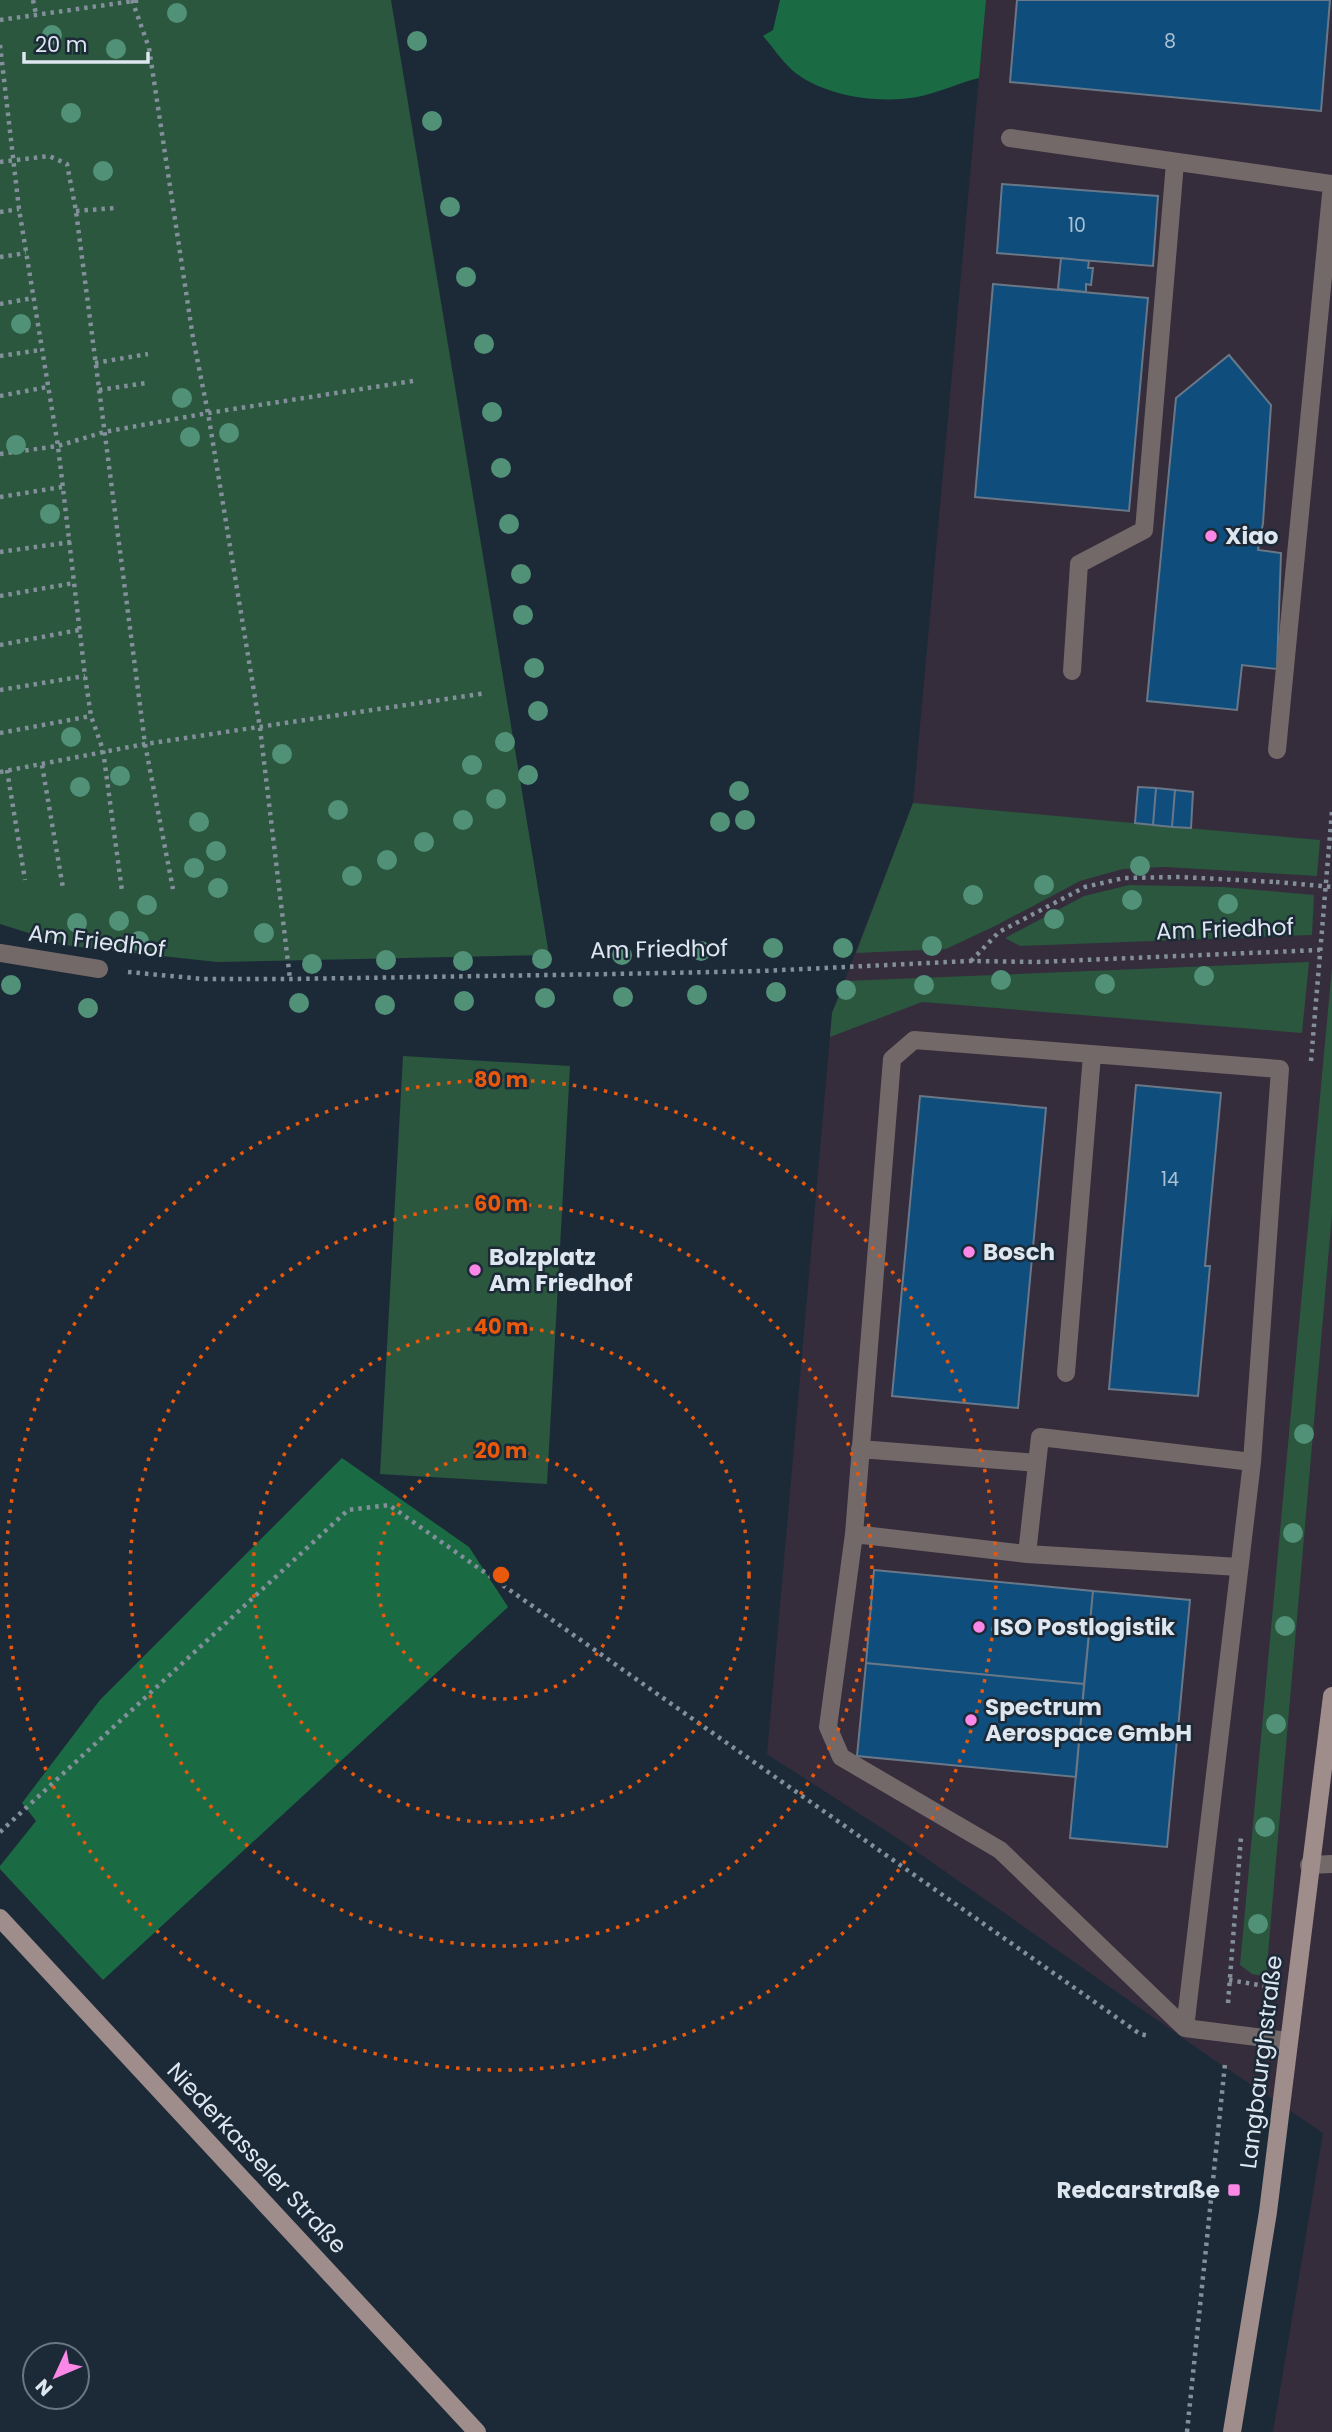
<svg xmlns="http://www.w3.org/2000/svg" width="1332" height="2432" viewBox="0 0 1332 2432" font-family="Poppins,sans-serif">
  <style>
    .commercial { fill: #352c3c }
    .green { fill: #2a573e }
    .forest { fill: #1a6b44 }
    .building { fill: #0e4d7c; stroke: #687888; stroke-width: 2 }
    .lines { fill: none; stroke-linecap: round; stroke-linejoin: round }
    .path { stroke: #838f9a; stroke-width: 4.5; stroke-dasharray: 3.5 5; stroke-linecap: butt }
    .lane { stroke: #746969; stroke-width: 18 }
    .street { stroke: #746969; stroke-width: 18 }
    .secondary { stroke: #9f8d8c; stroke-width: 18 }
    .path-bridge { stroke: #838f9a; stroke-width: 4.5; stroke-dasharray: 3.5 5; stroke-linecap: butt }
    .tree { fill: #519177 }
    .ring { fill: none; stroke: #e8590c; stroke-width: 3.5; stroke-dasharray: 3.5 7 }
    .poi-dot { fill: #fb87e6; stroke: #1c2a38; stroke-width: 2.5 }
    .labels { text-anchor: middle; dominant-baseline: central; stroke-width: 5; stroke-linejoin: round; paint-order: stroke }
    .number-label { font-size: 19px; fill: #aac0d3 }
    .poi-label { font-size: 23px; font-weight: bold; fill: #dee7f0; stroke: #1c2a38; text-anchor: start }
    .street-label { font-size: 23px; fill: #dee7f0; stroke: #1c2a38 }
    .centre { fill: #e8590c; stroke: #1c2a38; stroke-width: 3.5 }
    .ring-label { font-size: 21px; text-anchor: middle; font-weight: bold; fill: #e8590c; stroke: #1c2a38; stroke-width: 5; stroke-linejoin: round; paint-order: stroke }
  </style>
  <rect width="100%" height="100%" fill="#1c2a38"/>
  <path class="commercial" d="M986,0H1332V2432H1273L1323,2133L1210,2057L900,1840L767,1754L832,1013L913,803Z"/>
  <path class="green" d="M0,0H391L549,955L217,962L70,946L0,924Z
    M913,803L1320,840L1317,876L1165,867L1123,869L1080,881L997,925L946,949L856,953Z
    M1129,885L1224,887L1314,895L1312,935L1020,946L1005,938L1084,896Z
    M1309,962L1302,1033L922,1002L830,1037L832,1013L845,981Z
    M1332,967V1214L1266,1977L1252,1974L1240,1965Z
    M403,1056L570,1066L547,1484L380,1474Z"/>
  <path class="forest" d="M780,0H986L979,78C958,83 938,93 917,97C878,104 822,96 792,70C781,60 773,47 763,36L773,30Z
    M342,1458L469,1547L508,1607L103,1980L0,1869V1866L36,1821L22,1803L100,1700Z"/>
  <path class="building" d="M1017,0H1330L1321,111L1010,82Z
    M1002,184L1158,196L1153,266L997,253Z
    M1061,258L1089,261L1088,268H1093L1091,285L1086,284V292L1058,289Z
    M993,284L1148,298L1129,511L975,497Z
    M1229,355L1271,405L1263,523L1258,550L1281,553L1277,669L1242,665L1237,710L1147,701L1176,398Z
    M1138,787L1156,788L1153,825L1135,823Z
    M1156,788L1175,790L1172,827L1153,825Z
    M1175,790L1193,792L1191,828L1172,827Z
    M1136,1085L1221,1093L1205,1266H1210L1198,1396L1109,1389Z
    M920,1096L1046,1108L1018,1408L892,1396Z
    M874,1570L1093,1591L1084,1684L866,1663Z
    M1093,1591L1190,1600L1167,1847L1070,1838Z
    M866,1663L1084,1684L1076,1777L857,1756Z"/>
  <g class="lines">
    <path class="path" d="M33,0L36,14
      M132,0L149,48L193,338L208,413L260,728L290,979
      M0,20L141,0
      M0,45L19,209L58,446L85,676L91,716L103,750L122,891
      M0,162L49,156L67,164L76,211L145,744L173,889
      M76,211L115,208
      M0,212L19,209
      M0,257L26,253
      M0,304L33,298
      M0,356L41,350
      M95,363L148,354
      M99,390L146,383
      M0,396L47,387
      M0,454L58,446L104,432L208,413L413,381
      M0,497L62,487
      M0,552L71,542
      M0,596L74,583
      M0,645L79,630
      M0,690L85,676
      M0,733L91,716
      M42,765L63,888
      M7,770L25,880
      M0,772L145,744L486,693
      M971,961L999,932L1085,887L1124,878L1180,877L1276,882
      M128,972L203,979H290L613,974L762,971L970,961L1037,962L1320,950
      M1311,1061L1332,811
      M0,1832L348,1510L389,1505L1140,2034L1149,2036
      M1229,1980L1265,1986
      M1228,2003L1241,1837
      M1187,2432L1225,2064"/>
    <path class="lane" d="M1010,138L1332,184
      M1072,671L1079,564L1144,530L1175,163
      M1277,750L1332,184
      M1066,1373L1092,1055
      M860,1449L1037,1463
      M854,1534L1027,1554L1040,1437L1252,1462L1185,2028L1288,2041
      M1027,1554L1239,1567
      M1185,2028L1000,1850L841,1757L828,1727L854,1534L892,1059L914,1040L1280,1069L1252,1462"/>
    <path class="street" d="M0,953L99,969
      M1309,1865L1332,1864"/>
    <path class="secondary" d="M0,1918L477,2432
      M1232,2432L1268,2212L1332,1696"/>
    <path class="path-bridge" d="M1276,882L1332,887"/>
  </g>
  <g class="tree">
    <circle cx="177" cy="13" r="10"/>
    <circle cx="52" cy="35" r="10"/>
    <circle cx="417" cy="41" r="10"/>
    <circle cx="116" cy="49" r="10"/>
    <circle cx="71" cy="113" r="10"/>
    <circle cx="432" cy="121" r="10"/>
    <circle cx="103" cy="171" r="10"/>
    <circle cx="450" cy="207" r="10"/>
    <circle cx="466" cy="277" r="10"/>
    <circle cx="21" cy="324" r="10"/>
    <circle cx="484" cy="344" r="10"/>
    <circle cx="182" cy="398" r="10"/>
    <circle cx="492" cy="412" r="10"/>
    <circle cx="229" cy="433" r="10"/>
    <circle cx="190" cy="437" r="10"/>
    <circle cx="16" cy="445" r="10"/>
    <circle cx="501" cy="468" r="10"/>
    <circle cx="50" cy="514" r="10"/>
    <circle cx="509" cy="524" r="10"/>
    <circle cx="521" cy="574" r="10"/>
    <circle cx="523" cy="615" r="10"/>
    <circle cx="534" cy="668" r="10"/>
    <circle cx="538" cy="711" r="10"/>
    <circle cx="71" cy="737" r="10"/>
    <circle cx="505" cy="742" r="10"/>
    <circle cx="282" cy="754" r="10"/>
    <circle cx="472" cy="765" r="10"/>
    <circle cx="528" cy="775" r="10"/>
    <circle cx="120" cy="776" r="10"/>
    <circle cx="80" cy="787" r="10"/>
    <circle cx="739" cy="791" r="10"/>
    <circle cx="496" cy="799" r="10"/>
    <circle cx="338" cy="810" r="10"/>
    <circle cx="463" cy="820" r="10"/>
    <circle cx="745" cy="820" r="10"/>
    <circle cx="199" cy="822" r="10"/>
    <circle cx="720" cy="822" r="10"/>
    <circle cx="424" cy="842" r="10"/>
    <circle cx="216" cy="851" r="10"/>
    <circle cx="387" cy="860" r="10"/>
    <circle cx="1140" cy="866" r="10"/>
    <circle cx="194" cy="868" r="10"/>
    <circle cx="352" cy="876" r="10"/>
    <circle cx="1044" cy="885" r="10"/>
    <circle cx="218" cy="888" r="10"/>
    <circle cx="973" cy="895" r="10"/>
    <circle cx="1132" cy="900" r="10"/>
    <circle cx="1228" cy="904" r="10"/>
    <circle cx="147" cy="905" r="10"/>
    <circle cx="1054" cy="919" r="10"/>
    <circle cx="119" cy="921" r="10"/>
    <circle cx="77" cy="923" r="10"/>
    <circle cx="264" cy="933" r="10"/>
    <circle cx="139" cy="941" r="10"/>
    <circle cx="932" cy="946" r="10"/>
    <circle cx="773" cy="948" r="10"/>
    <circle cx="843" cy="948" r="10"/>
    <circle cx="701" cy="951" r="10"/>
    <circle cx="622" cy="955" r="10"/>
    <circle cx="542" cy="959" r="10"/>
    <circle cx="386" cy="960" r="10"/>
    <circle cx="463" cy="961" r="10"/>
    <circle cx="312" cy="964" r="10"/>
    <circle cx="1204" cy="976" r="10"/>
    <circle cx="1001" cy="980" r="10"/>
    <circle cx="1105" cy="984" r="10"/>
    <circle cx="11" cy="985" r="10"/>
    <circle cx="924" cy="985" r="10"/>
    <circle cx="846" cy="990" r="10"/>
    <circle cx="776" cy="992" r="10"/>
    <circle cx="697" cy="995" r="10"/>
    <circle cx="623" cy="997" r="10"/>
    <circle cx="545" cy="998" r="10"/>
    <circle cx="464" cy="1001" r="10"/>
    <circle cx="299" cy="1003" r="10"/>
    <circle cx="385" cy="1005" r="10"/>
    <circle cx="88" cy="1008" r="10"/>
    <circle cx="1304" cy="1434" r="10"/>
    <circle cx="1293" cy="1533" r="10"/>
    <circle cx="1285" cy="1626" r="10"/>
    <circle cx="1276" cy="1724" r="10"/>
    <circle cx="1265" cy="1827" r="10"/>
    <circle cx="1258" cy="1924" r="10"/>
  </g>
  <g class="ring">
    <circle cx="501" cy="1575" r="124"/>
    <circle cx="501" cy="1575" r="248"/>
    <circle cx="501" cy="1575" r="371"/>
    <circle cx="501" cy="1575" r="495"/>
  </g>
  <g class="poi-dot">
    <circle cx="1211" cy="536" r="7"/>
    <circle cx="969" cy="1252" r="7"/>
    <circle cx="475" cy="1270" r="7"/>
    <circle cx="979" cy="1627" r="7"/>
    <circle cx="971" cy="1720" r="7"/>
    <rect x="1227" y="2183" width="14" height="14" rx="3.5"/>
  </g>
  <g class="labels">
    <g class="number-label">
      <text x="1170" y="41">8</text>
      <text x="1077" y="225">10</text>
      <text x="1170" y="1179">14</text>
    </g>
    <g class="poi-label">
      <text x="1225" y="536">Xiao</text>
      <text x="983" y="1252">Bosch</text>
      <text x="489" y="1257">Bolzplatz<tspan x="489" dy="26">Am Friedhof</tspan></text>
      <text x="993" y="1627">ISO Postlogistik</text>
      <text x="985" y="1707">Spectrum<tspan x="985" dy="26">Aerospace GmbH</tspan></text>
      <text x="1220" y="2190" text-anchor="end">Redcarstraße</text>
    </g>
    <g class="street-label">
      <text transform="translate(1225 929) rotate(-2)">Am Friedhof</text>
      <text transform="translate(97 941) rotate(7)">Am Friedhof</text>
      <text transform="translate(659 949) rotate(-1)">Am Friedhof</text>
      <text transform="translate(1261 2062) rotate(-83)">Langbaurghstraße</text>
      <text transform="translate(257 2158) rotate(47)">Niederkasseler Straße</text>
    </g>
  </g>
  <circle cx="501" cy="1575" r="10" class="centre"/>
  <g class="ring-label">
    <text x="501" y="1087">80 m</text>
    <text x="501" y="1211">60 m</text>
    <text x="501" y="1334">40 m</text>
    <text x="501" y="1458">20 m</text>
  </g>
  <g transform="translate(56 2376) rotate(226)"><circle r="33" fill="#1c2a38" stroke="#6a7682" stroke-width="2"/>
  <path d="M0-5L12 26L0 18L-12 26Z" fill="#fb87e6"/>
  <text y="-10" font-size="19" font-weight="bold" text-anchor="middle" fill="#dee7f0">N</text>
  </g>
  <path d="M24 52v10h124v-10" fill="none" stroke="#dee7f0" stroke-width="3.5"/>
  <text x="35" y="52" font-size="21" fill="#dee7f0" stroke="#1c2a38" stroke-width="5" paint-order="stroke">20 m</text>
</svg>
